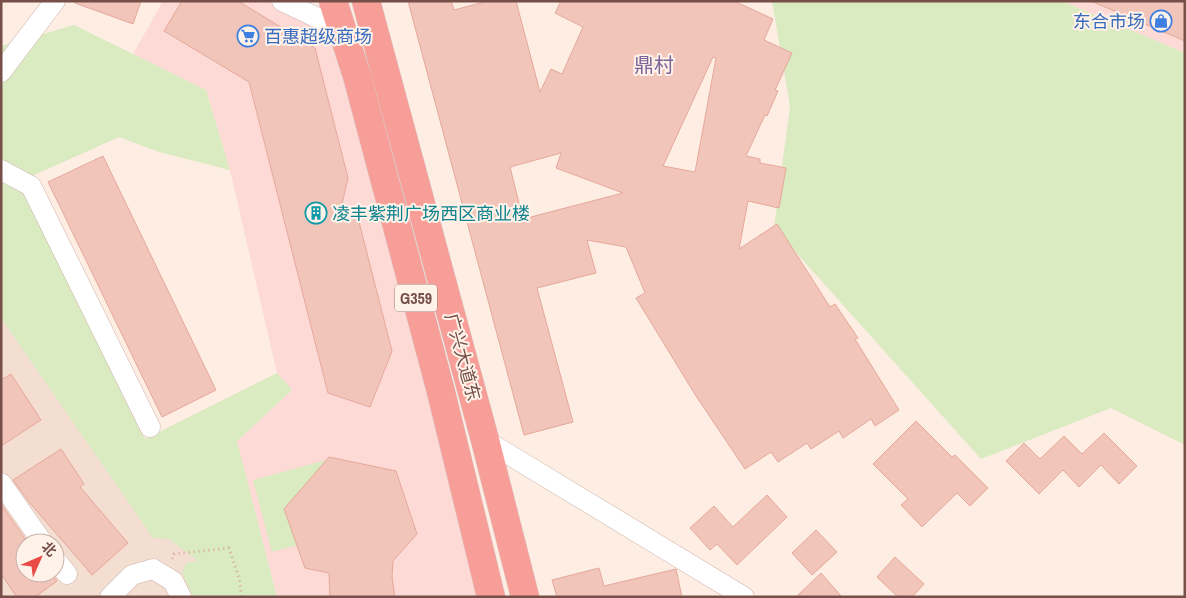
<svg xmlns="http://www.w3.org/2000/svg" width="1186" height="598" viewBox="0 0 1186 598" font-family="'Archivo Narrow','Noto Sans SC',sans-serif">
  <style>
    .residential { fill: #f4ddd1; fill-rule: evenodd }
    .commercial { fill: #fddad6 }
    .green { fill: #daeac1 }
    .building { fill: #f2c5ba; stroke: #e5a89a; fill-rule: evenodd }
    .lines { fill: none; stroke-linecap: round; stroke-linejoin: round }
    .minor-casing { stroke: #d0b5ac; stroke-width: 21 }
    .highway-casing { stroke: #d8cecc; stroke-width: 29 }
    .path { stroke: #d7a89d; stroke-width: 3; stroke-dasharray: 1 4; stroke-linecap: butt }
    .minor { stroke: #fff; stroke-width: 20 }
    .highway { stroke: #f89e98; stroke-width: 28 }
    .labels { text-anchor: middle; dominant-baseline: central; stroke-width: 4; stroke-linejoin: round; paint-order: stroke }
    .shield { fill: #fff2e9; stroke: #9e8078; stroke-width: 1 }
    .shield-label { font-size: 16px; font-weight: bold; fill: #754f48 }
    .shop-label { font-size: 18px; fill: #366cbe; stroke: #fff2e9; text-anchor: end }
    .culture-label { font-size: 18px; fill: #0d838f; stroke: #fff2e9; text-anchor: start }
    .street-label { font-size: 18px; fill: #754f48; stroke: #fff2e9 }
    .quarter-label { font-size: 20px; fill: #7c6499; stroke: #fff2e9 }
  </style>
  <rect width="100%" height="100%" fill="#fdede3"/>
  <path class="residential" d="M1,297L248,597H1ZM25,543H55V573H25Z"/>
  <path class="commercial" d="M163,1H282L341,29L491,597H277L237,441L292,390L277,373L230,170L206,90L133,54Z
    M1062,1H1185V53Z"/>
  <path class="green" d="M772,1H1062L1185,53V445L1111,408L981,459L774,228L790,106Z
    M74,25L206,90L230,170L159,152L119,137L21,181L145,439L277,373L292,390L237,441L277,597H193L182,573L186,563L198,561L169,539L153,538L1,318V46Z
    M330,459L350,531L272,552L253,480Z"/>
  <path class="building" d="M76,1H141L133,24L75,3Z
    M182,1H238L315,48L348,178L342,204L359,222L392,351L370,407L328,393L249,82L164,31Z
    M408,1H451L454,10L488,1H516L540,92L551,69L562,74L583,27L555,13L561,1H734L773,19L764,40L792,53L775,90L778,91L767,116L765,115L746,156L760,159V163L786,168L779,208L748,201L739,249L777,224L830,307L835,304L858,338L855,339L899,410L875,426L871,419L843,438L839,431L811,449L807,443L778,462L771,452L745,469L696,396L636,298L645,293L626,247L587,240L596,273L537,288L573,422L524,435ZM713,57L716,58L695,172L663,166ZM561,153L556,168L623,193L523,219L510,167Z
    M1091,1H1185V41Z
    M103,156L216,390L162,417L48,182Z
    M11,374L41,420L1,446V380Z
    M916,421L952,457L955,455L988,488L970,506L957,493L922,527L901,505L908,499L873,464Z
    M1104,433L1137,466L1119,484L1101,465L1079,487L1063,470L1039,494L1006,461L1024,443L1040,459L1064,436L1082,454Z
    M61,449L84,484L80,487L128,543L92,575L29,502L13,480Z
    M329,457L396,471L417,534L393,561L392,577L395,597H330L329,573L305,568L284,509Z
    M767,495L787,517L737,565L717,544L710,550L690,528L714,506L733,527Z
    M1,504L28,543H25V573H51L57,581L35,597H17L1,574Z
    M816,530L837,552L812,575L792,553Z
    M895,557L924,584L912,597H898L877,577Z
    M599,568L604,586L676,569L682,597H557L552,580Z
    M821,573L842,597H796Z"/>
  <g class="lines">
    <g class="minor-casing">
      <path id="minor" d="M282,1L341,29
        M1,72L55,1
        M1,170L31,186L150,427
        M485,440L744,597
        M1,483L43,543
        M55,559L67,574
        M110,597L132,575L153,569L173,581L181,597"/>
    </g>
    <g class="highway-casing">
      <path id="highway" d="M333,1L357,76L441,392L491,597
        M366,1L485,440L525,597"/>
    </g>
    <path class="path" d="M172,559L174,554L229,548L239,578L242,597"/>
    <use href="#minor" class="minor"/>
    <use href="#highway" class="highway"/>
  </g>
  <defs>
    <g id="shop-ring" transform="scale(1.125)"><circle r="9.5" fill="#fff2e9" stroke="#3f7fe0" stroke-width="1.5"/><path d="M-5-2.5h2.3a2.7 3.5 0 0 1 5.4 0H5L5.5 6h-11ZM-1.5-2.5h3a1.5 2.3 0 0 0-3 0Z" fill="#3f7fe0"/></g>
    <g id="supermarket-ring" transform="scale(1.125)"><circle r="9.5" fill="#fff2e9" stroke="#3f7fe0" stroke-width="1.5"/><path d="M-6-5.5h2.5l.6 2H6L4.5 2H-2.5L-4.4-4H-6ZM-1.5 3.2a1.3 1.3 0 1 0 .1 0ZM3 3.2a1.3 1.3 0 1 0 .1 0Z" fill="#3f7fe0"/></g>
    <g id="building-ring" transform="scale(1.125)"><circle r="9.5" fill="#fff2e9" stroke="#0f9aa8" stroke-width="1.5"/><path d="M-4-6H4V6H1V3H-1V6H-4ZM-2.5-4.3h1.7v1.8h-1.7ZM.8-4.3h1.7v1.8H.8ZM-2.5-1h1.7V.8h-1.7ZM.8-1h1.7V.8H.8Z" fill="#0f9aa8"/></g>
  </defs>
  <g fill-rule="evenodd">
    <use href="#shop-ring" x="1161" y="21"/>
    <use href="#supermarket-ring" x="248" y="36"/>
    <use href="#building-ring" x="316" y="213"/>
  </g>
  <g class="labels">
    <rect class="shield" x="395" y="284.5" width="42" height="27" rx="4"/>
    <g class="shield-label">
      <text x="416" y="298">G359</text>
    </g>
    <g class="shop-label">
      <text x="1145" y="21">东合市场</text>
      <text x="264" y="36" text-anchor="start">百惠超级商场</text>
    </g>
    <g class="culture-label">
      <text x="332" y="213">凌丰紫荆广场西区商业楼</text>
    </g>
    <g class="street-label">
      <text transform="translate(463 357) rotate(75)">广兴大道东</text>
    </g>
    <g class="quarter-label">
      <text x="654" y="64">鼎村</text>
    </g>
  </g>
  <rect width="1186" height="598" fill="none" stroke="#754f48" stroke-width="5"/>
  <g transform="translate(40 558) rotate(45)"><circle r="24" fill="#fff2e9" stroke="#c8b1a9"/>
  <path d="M0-4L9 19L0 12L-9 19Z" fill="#e94a45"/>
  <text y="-8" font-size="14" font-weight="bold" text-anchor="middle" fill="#754f48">北</text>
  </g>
</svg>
